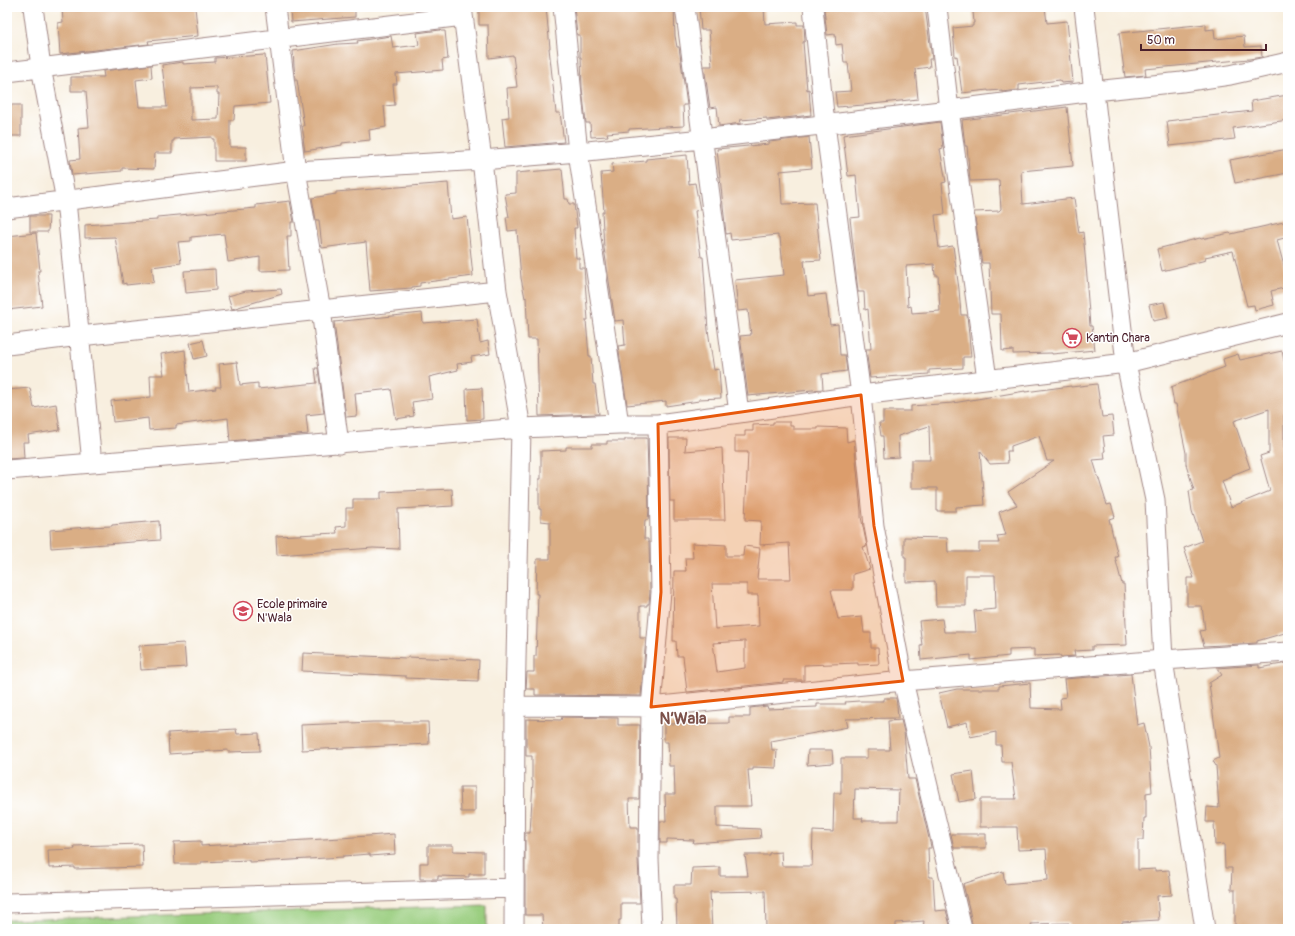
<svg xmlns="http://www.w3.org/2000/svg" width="1295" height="936" viewBox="0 0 1295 936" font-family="Pangolin,sans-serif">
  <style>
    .green { fill: #99cd7e; stroke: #727654 }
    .building { fill: #daae85; fill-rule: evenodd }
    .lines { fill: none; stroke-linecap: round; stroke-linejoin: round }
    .minor-casing { stroke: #a18785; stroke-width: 21 }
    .minor { stroke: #fff; stroke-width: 19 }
    .marked { fill: #e8590c; fill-opacity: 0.2; stroke: #e8590c; stroke-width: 3; stroke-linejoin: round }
    .labels { text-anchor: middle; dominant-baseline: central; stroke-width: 3; stroke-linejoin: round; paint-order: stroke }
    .poi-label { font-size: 12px; fill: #4a1f2b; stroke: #fff; text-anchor: start }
    .district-label { font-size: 16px; font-weight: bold; fill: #7c514a; stroke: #fff }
  </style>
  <rect width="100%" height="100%" fill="#fff"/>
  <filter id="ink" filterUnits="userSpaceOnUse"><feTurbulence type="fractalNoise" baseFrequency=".025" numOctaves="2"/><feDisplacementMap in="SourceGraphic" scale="8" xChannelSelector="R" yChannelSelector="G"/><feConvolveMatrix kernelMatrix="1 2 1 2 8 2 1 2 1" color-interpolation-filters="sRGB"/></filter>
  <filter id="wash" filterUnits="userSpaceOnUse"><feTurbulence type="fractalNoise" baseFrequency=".012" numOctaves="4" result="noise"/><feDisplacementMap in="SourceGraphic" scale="16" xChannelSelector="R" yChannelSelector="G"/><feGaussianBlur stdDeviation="0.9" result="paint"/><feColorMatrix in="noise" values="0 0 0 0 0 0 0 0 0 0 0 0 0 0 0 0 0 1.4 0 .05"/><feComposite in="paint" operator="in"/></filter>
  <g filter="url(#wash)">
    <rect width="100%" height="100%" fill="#f8efdf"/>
    <path class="green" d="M487,905V929H7V920Z"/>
    <g id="blocks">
      <path class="building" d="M62,7H195L198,36L148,41L149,44L60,54L58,23L63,22Z
        M317,7H355V17L291,22L290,9Z
        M479,7H546L550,48H549L556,113H560L564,142L505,147L502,118L509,117L507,88L517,87L513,55L489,58L488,25H479Z
        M574,7H674L675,36L677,47H679L687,105H683L684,126L629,129V131L607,133L608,136L591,137L590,123H586L582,88L581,57H580V35H577Z
        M699,7H764L765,24L797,22V25H804L805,41L803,42L807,90L809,89L811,115L767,120V118L740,120L741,123L719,126L717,107L710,108L704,66H712L709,30H701Z
        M836,7H884V10L905,7H925L932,59H929L930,67L915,69L918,99L864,105L837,107L835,92L851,91L848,63H844L842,44L836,45L835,34L827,35L824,9Z
        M986,7H1045L1047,23L1067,21L1073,82L1061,83L1060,80L1019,85V90L1002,92V90L988,91V90L962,93L957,56L955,57L953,28L973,26V23H974L973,11L986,10Z
        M1206,24V30L1214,29L1215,39L1244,36L1245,47L1261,46L1262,57L1249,59L1145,69L1146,75L1125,77L1119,33Z
        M440,30L441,31H445L448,59L442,60L443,70L396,74L397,84H393L395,105L384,106L386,127L369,130L370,140L342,143V145L305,151L303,138H304L302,126H304L297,80H295L293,51L338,44L358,43L357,41L391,36L393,48L419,45L417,33Z
        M265,55L270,103L235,106L234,120H230V147H246V161H214V139H212V137L174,139V141H172V153H155L154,169L122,168V171L72,175L70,160L80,159L78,128L89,127L86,91H71V77H104L103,71L151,65L152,78L136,80L139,107H167L162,65L183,62V64L215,62V58ZM217,87V94H219L218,119L191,120V88Z
        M1288,95V120L1233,128L1235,139L1170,146L1167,121L1252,111L1251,101Z
        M7,105H21V136H7Z
        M1067,107L1073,166L1021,171L1023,204L1074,198L1079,233L1083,232L1088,288H1087L1090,326H1092L1095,350L1052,354V353L1013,354V350L1002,351L1001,314H991L989,263H982L974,212L999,211L1001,209L999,180L970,181L967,146H965L962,120Z
        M940,122L943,148L940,149L946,182L942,183L945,214L935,215L939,248L953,246L959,289L961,315H967L971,357H963V368L929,370V374L870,378L866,349H871L868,309L865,310L864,292H858L850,218L860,217L856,175L848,176L843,135ZM934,264L935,275H938L940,311L912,313L911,306L908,307L906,266Z
        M809,137L812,168L780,171L782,204L815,203L821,260L804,261L808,296L826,294L830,325L838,324L840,355H845L847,371L822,374L823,389L748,396L740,336L751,335L748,310L738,311L735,280L784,275L780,238H778V235L731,240L730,233L726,234L717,149L769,144V142Z
        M1288,149V173L1235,183L1230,160Z
        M687,155L689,184L695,183L700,210L695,211L701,257H703L708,330L714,370L719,369L721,398L699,399V401L666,406V401L627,405L618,346L625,345L623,320L615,321L604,248L602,212H604L601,173L613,172L612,164L646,161V159Z
        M562,169L565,199H568L569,204H574L577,228H574L576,258H579V268H584L588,320H586L589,356H591L593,384H595L599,414L539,416L537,339H528L526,297L525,298L521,278L517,230L508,231L506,217H509L505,194L516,193V173Z
        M448,183L451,219L467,217L473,276L420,283V286L412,287V288L370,291L366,242L322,248L319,220H316L312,198L336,194V192Z
        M290,201L294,222H291V236H287L289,270L260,271V257L228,262L224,234L191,237V241L178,242L181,263L152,267L154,282L126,285V283L123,284L115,237L85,238V225L157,220V217L256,208V205Z
        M30,216H49L48,232H30Z
        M1288,221V237L1277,240L1288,281V287L1271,291L1274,305L1255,310L1254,305L1247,306L1233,251L1205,257L1206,260L1162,271L1157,249L1200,238L1201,239L1230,233L1231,234Z
        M36,233L40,271H38L42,306L7,310V236Z
        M215,269L216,290L186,293L184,271Z
        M281,289L282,294L232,309L228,296L246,291Z
        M1164,302L1168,318L1153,321L1149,305Z
        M422,313L423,323L477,319L480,343L488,341L490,354L471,357L472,362L457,364L458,370L429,377L432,399L412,402L414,416L396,419L391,389L355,393L357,416L346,417L334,322Z
        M203,340L207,356L194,359L190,343Z
        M185,350L189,392L216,389L215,387H221L219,364L237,362L240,385L258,383V389L317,383L315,368H318L324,413L306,415L308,434L230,441L228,418L176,425V428L149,430L148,418L113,422L111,401L151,397L150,375H164L161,354Z
        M1282,351L1288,378V414L1284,415V447L1288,445V632L1257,641V643L1204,646L1200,631L1205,630L1202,606H1187V578H1194L1184,548L1202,541L1192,511L1189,491L1194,490L1186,464V453L1176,404H1174L1171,387L1225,367L1223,359L1238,354L1240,360ZM1269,409V453L1260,456L1270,491L1231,507L1222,481L1232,477V475L1250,468L1234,421Z
        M1097,384L1102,417L1112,416L1114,435L1103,436L1105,451H1104L1105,459L1093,460L1107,505L1111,504L1115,517L1109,519L1118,557H1115L1122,584H1124L1127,645L1092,646V650L1074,651L1075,656L1061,657L1060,655L1034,656V649L1009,650V656L971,660V655L921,660L920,645H922L919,621L942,619L944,632H976L974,611L996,609L995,575H966V606H936L935,581L906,582V557H904V537L947,538L948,552H979V543H999L997,536L1006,535L999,512L1017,505L1008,492L1054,461H1047L1039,436L1011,446V451H1007L1008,463L990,464L980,451L984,505L956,507V511H937V488H911V460H930L929,426L898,436L899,457L884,458L883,436H881L879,423H883V411H911V406L953,403L1025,391V392L1071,386V387Z
        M30,388L34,408L56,404L60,430L28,435L29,442H23L24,458L7,459V390Z
        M482,388L483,419L467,420L466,389Z
        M773,422H790V426H793V429H818V427L846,428L847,442L854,440L861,511V517L867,546L863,547L870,569L853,574V590H831L838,619L862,617L864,633H871V648H878L879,664L858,665V663L804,665V680H783V682L687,692L683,656H677L676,641H673L674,571H686L685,558H693L692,543L726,545V556H743L744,546L760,548L757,579H791L789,543L760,545L761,521L745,520L748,452H735V436H745V431H753V425L773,424ZM712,584H747V595H758L759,626L715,629ZM745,641V668L717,672L713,643Z
        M635,438H647L649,510L648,520H645L644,539H648V542H649L650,592L649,604H647V606H640V638H646L641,696L535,695V689H526L527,672H534V656H536L538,594H536L537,559H550V522L541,521V509H539V479H541V451L566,450V447H592V444H607V441H625V439H635Z
        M669,438H686L685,451L722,448L725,520H674V501H670Z
        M452,489L453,506L398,509L399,549L373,548L277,555L276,536L337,533L336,527L346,526V508H353V499H381V492Z
        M159,521L160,540L51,548L50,530L88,527L112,526V525Z
        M184,643L186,667L141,670L139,646Z
        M303,653L407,658V657L479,660L478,681L406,678V676L302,671Z
        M1288,663V929H1235V890H1231L1232,868H1225L1224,844L1215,845L1214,822H1206L1207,807L1219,808L1216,766L1213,761L1219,758L1209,683L1222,675L1217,668L1259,665V668Z
        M1131,674L1137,725L1144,723L1149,747L1152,792L1146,793V818H1144L1143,840H1138V870L1155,869V871L1169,870L1172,895L1157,896L1159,920L1122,922V929H1080V927L1068,926L1069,923L1031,924L1032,928L1022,929H973L969,908L963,884L1003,871L1005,884L1048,880L1046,849L1018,850L1017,827H980V799H1016L1011,762H1002L1001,745H996V732L970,737L967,722L947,727L939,693L957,689H999V686L1030,683L1031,708L1061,709L1060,698L1066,697L1064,679Z
        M884,698H896L897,705L898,718L846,719L848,727L771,741L772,750H777L776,768L753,767V770H748L751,806H717V827L760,829L761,838L693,843L694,840L667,839V843H660V821H666L665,794H675L674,766H669L668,742H664V724L729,723V717H750V708L767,706L768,709L817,707V704H846L845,702L859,701H884Z
        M562,717L618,718V725H640L639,799H629L630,827H638V859L640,903H621V920H619V929H543L542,915H525V833H530L533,781H532V756H526V719L561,720Z
        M901,720L904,732L908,779H915L931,847V848H928L929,877H933L935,911L946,910L951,929H923L924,921L896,923V929H766L765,891L710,892L712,929H685V927L677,928L676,899H674V885H691L692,868L720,867V876H748L745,855H769V853L781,852L782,866H812L813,831L833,832L834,793H841V758H867V750H890L888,721ZM855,789L899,790L898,821H862L863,818H854Z
        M373,722H428L429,744L302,750L301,725Z
        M236,729L237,734L259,733L260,751L228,752V750L169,754L168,733Z
        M808,750H832L833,763L807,765Z
        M973,771L976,799L959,802L953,774Z
        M460,787H475V812H461Z
        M394,834L395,854L370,856V854L343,856V857L274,861L249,862V860L201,862V864H175L174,842L201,841V846L341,838Z
        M951,834H986V848H954Z
        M142,844L143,867L75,869V867L49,868L48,850L75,849L74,846Z
        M428,845H453V851L484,852V874H469V877L438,876V879H420V863H428Z"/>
    </g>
  </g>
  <g filter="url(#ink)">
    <use href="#blocks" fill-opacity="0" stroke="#a18785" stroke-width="1"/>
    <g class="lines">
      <g class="minor-casing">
        <path id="minor" d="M33,7L41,67L66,201L92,463
          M275,7L296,171L321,310L339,444
          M462,7L482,160L497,291L521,428L515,706L514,929
          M563,7L578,152L619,424
          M685,7L739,413
          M813,7L825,124L861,395L874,526L903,681L962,929
          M937,7L949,110L987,379
          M1084,7L1126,363L1155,500L1163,660L1205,929
          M7,72L463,16
          M7,208L296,171L482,160L578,152L702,139L949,110L1094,91L1182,82L1230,75L1288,62
          M7,345L80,336L497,291
          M7,470L521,428L619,424H658L739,413L861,395L1126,363L1288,323
          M515,706L651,707L903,681L1163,660L1288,652
          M7,903L514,888
          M652,929L649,859L651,707L661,592L658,424"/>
      </g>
      <use href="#minor" class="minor"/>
    </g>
  </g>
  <path class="marked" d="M861,395L874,526L903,681L651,707L661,592L658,424Z"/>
  <defs>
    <g id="supermarket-ring" transform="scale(1)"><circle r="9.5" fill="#fff" stroke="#d1495b" stroke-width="1.5"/><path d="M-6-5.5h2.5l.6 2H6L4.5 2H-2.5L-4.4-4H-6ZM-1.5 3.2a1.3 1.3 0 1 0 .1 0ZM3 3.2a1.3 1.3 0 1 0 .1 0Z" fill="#d1495b"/></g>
    <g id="school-ring" transform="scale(1)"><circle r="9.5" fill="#fff" stroke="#d1495b" stroke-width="1.5"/><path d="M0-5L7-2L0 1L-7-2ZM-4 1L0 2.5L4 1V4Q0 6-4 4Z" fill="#d1495b"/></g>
  </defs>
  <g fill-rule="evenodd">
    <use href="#supermarket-ring" x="1072" y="338"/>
    <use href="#school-ring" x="243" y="611"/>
  </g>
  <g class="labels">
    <g class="poi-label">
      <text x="1086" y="338">Kantin Chara</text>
      <text x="257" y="604">Ecole primaire<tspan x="257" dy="14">N'Wala</tspan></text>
    </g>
    <g class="district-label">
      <text x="683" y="719">N’Wala</text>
    </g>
  </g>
  <rect width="1295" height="936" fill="none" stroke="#fff" stroke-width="24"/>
  <path d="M1141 44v6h125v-6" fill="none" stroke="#4a1f2b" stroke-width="2"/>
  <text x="1147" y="44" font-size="12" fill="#4a1f2b" stroke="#ffffff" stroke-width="3" paint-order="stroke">50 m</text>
</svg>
